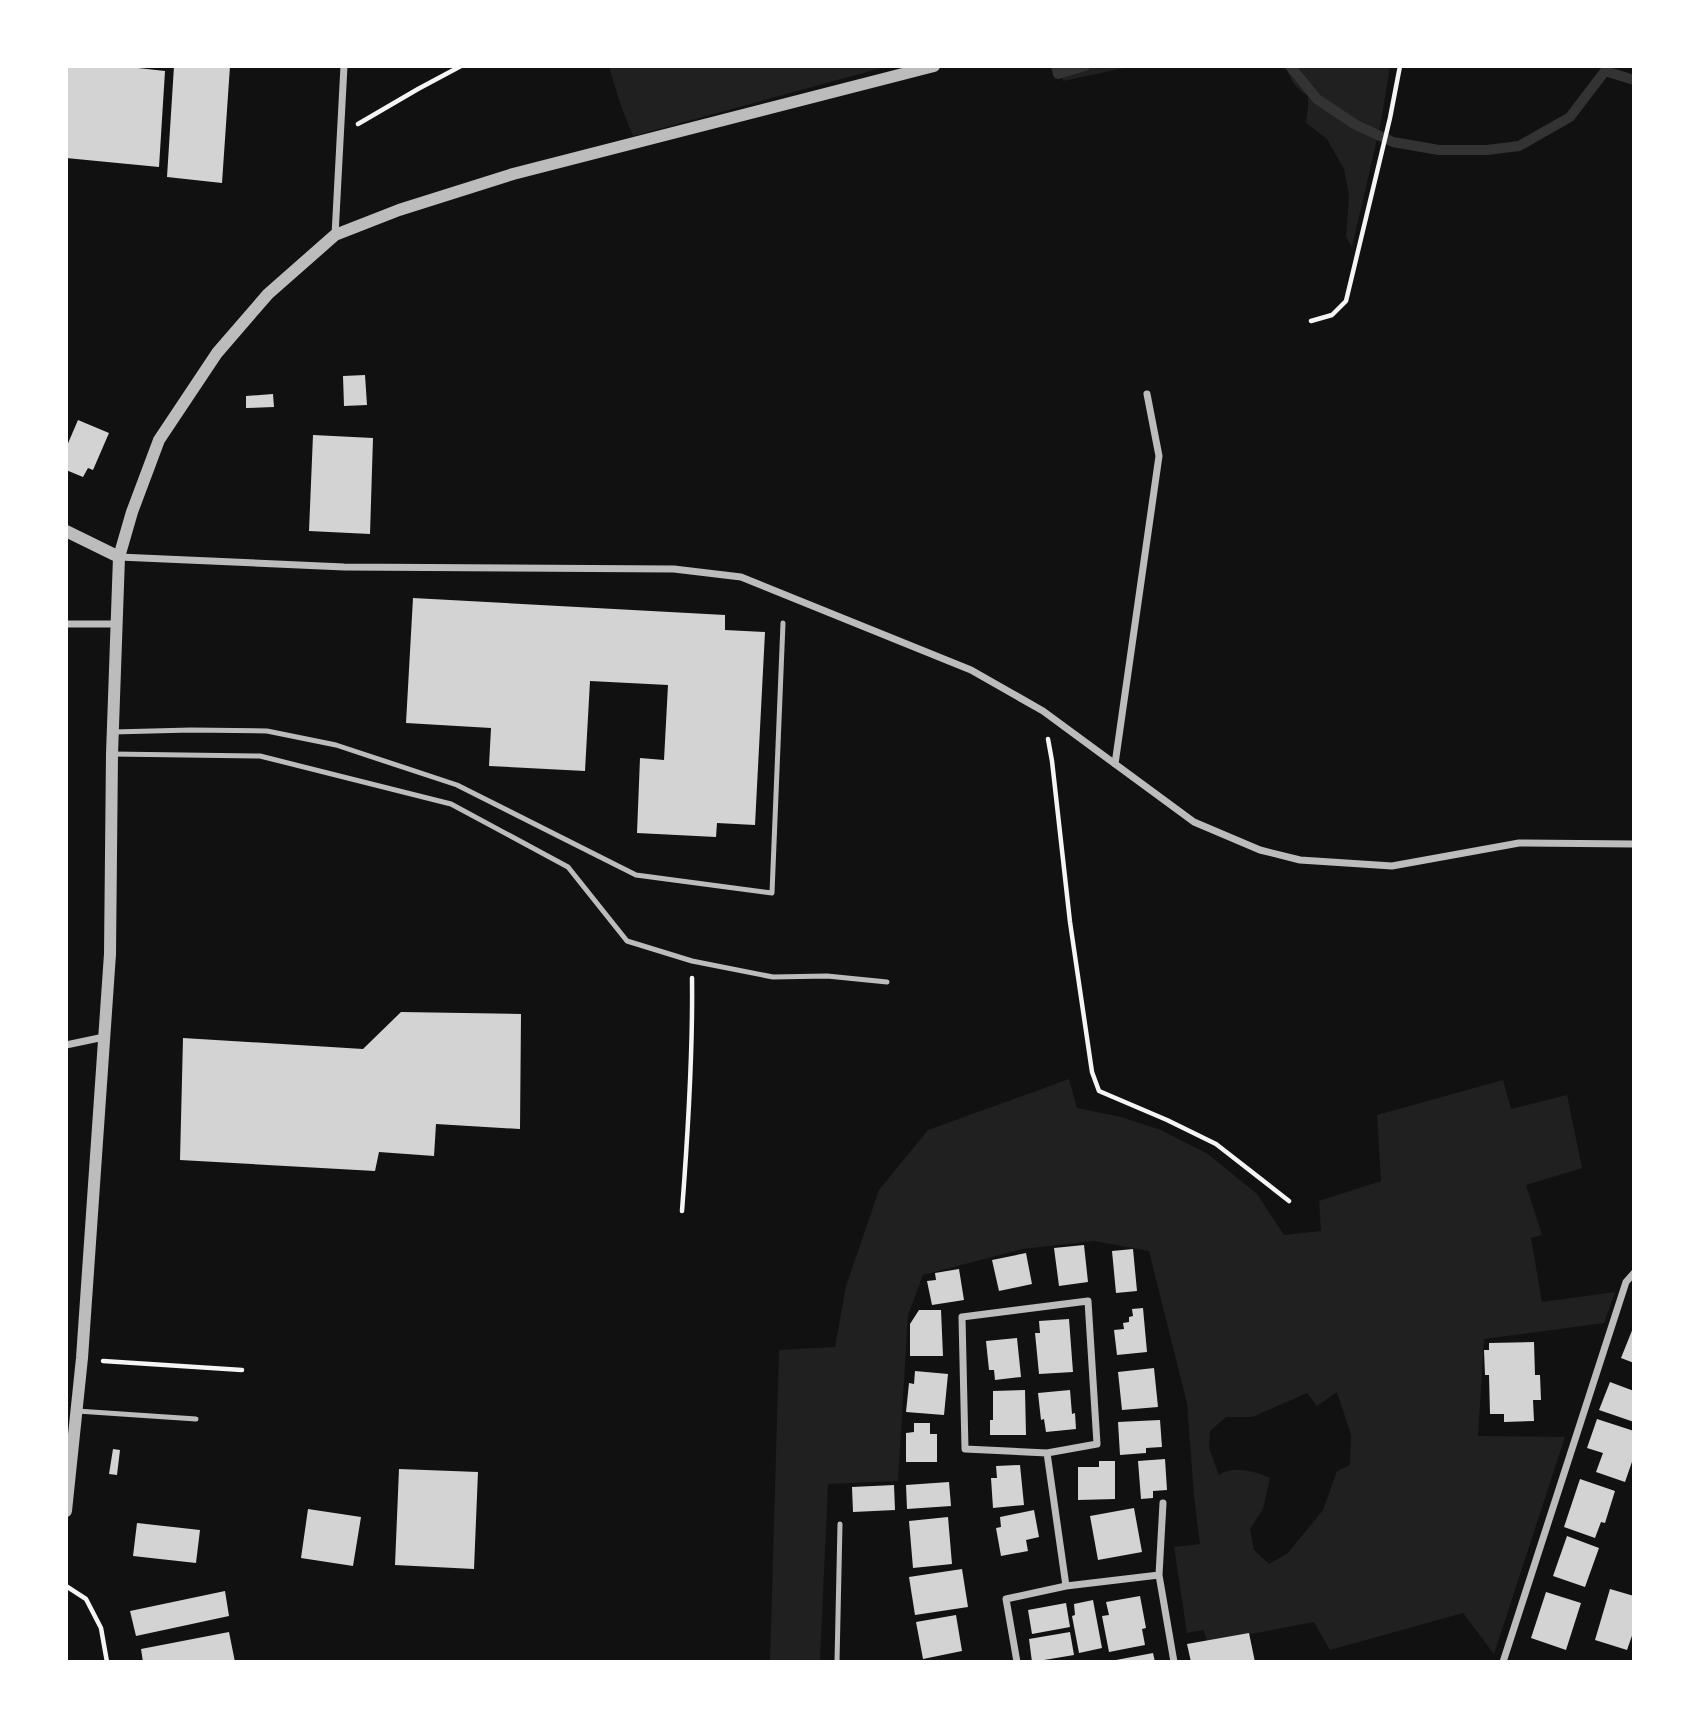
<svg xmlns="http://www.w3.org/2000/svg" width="1700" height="1728" viewBox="0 0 1700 1728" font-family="'Titillium Web',sans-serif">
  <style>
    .green { fill: #202020; fill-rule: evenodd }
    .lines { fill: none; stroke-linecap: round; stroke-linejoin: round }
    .stream { stroke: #333; stroke-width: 10 }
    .building { fill: #d3d3d3 }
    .path { stroke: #f5f5f5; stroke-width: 4.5 }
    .service { stroke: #bcbcbc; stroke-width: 5 }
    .minor { stroke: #bcbcbc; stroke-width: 7 }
    .tertiary { stroke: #bcbcbc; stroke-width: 12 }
  </style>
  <rect width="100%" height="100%" fill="#111"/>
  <path class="green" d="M609,67V66L885,67L633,136L621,106Z
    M1059,67V66L1151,67L1124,68L1063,81Z
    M1286,67H1390L1381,122L1352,247L1346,237L1349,196L1344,169L1327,139L1306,123L1308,107V96C1295,88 1291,81 1286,67Z
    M1069,1079L1077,1108L1121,1117L1161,1130L1208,1154L1257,1194L1284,1235L1321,1231L1319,1201L1381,1181L1377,1115L1503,1080L1511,1109L1567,1095L1582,1168L1526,1185L1542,1235L1531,1238L1542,1302L1615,1292L1604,1323L1484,1339L1478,1436L1565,1437L1494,1654L1463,1613L1330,1650L1314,1622L1208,1642L1203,1630L1187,1633L1174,1547L1200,1544L1194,1496L1187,1403L1149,1251L1094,1241L1023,1249L923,1275L908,1315L898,1481L828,1484L820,1661L770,1662L779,1350L835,1347L846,1286L879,1190L928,1130ZM1337,1392L1351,1435L1350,1465L1337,1471L1323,1510L1288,1553L1269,1564L1254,1550L1250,1529L1263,1509L1270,1478C1255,1471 1232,1465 1219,1475L1209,1448L1210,1431L1226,1417H1252L1307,1393L1317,1406Z"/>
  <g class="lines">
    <path class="stream" d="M1056,66L1058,74L1085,66
      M1290,66L1317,99L1356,125L1393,142L1439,150H1487L1519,146L1570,117L1605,71L1634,80"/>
  </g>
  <path class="building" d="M66,66H120L165,71L159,167L66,158Z
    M174,66H230L222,183L167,177Z
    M365,375L367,405L344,406L343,376Z
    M273,394L274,407L246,408V396Z
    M78,420L109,433L93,470L88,468L83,477L66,470V448Z
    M313,435L373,438L370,534L309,531Z
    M413,598L725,615V630L765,632L755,825L717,823L716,837L637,833L640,758L664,760L668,685L590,681L585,771L489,766L491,728L406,723Z
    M401,1012L521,1014L520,1129L436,1124L434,1156L379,1152L375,1171L180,1160L183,1038L363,1049Z
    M1084,1245L1088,1282L1059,1286L1054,1248Z
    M1133,1249L1137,1291L1116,1293L1112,1251Z
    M1026,1253L1032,1284L999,1291L992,1260Z
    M959,1269L964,1300L932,1305L927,1281L936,1280L935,1273Z
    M1143,1308L1147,1352L1117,1355L1114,1330L1124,1329L1123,1323L1129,1322V1317L1133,1316L1132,1309Z
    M919,1310H941L943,1356H910V1324Z
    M1069,1319L1073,1372L1039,1374L1035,1333H1040L1039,1321Z
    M1633,1328L1634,1329V1363L1621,1358Z
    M1017,1338L1021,1377L995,1380L994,1370H989L986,1341Z
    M1534,1342L1535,1375H1540L1541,1400H1533L1534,1421L1504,1422V1414H1490L1489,1375H1485L1484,1350H1489V1343Z
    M1154,1368L1158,1407L1122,1410L1118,1372Z
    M915,1371L948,1374L944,1415L906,1412L909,1383L914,1384Z
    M1610,1382L1634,1391V1422L1599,1410Z
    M1025,1390L1026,1435H990V1420H993V1391Z
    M1070,1390L1072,1414L1075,1413L1076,1429L1046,1432L1044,1419L1041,1420L1038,1393Z
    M1597,1419L1634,1431V1456L1625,1482L1596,1472L1603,1453L1587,1448Z
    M1160,1420L1162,1447L1146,1448V1453L1120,1455L1118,1422Z
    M914,1423H930V1434H937V1462H906V1433L914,1432Z
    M113,1449L120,1450L117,1475L109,1474Z
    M1165,1459L1167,1490L1153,1491V1498L1141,1499L1138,1461Z
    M1099,1461H1115V1499L1078,1500V1467H1099Z
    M1020,1465L1024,1505L993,1508L991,1478H997L996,1466Z
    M399,1469L478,1472L474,1569L395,1565Z
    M1580,1479L1615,1491L1605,1523L1601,1522L1595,1538L1564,1527Z
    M949,1482L951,1506L907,1509L906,1485Z
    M894,1485L895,1510L853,1512L852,1487Z
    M1134,1508L1142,1552L1098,1560L1090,1516Z
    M308,1509L361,1517L353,1566L301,1558Z
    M1034,1510L1039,1537L1026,1540L1028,1551L1001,1556L996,1528L1001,1527L1000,1517Z
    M948,1517L952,1564L913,1568L909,1521Z
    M137,1523L200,1530L196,1563L133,1556Z
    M1567,1536L1599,1548L1585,1587L1553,1576Z
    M962,1569L968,1607L915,1615L909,1577Z
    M1610,1589L1634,1596V1630L1627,1650L1595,1640Z
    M225,1591L229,1616L136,1636L130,1611Z
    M1546,1592L1581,1603L1566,1650L1531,1638Z
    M1140,1596L1146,1628L1142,1629L1145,1645L1109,1652L1102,1616L1109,1615L1106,1602Z
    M1093,1600L1102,1648L1079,1653L1072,1616L1075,1615L1074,1604Z
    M1066,1603L1070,1627L1032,1634L1028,1610Z
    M956,1615L962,1651L923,1659L916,1622Z
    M229,1632L235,1662H143L141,1649Z
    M1070,1632L1074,1655L1032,1662L1029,1639Z
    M1249,1633L1255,1662H1191L1187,1644Z
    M1153,1653L1155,1662H1116V1660Z"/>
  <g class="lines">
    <path class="path" d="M358,124L418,89L461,66
      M1311,321L1332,315L1346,301L1390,118L1400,66
      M1048,739L1052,761L1070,922L1092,1072L1099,1091L1167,1120L1216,1144L1289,1201
      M682,1211C688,1133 693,1056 692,978
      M103,1361L242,1370
      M66,1586L86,1599L101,1628L107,1662"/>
    <path class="service" d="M113,732L191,730L267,731L336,745L457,785L636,875L772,893L783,623
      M112,754L260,756L451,804L568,867L627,941L692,961L773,977L827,976L887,982
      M77,1411L196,1419
      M837,1662L840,1524"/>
    <path class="minor" d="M335,235L344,66
      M119,557L344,567L674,569L741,577L971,670L1043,711L1194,822L1260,850L1300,860L1392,866L1519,843L1634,844
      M66,624H116
      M1115,764L1159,456L1147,394
      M66,1045L104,1037
      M1047,1453L965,1449L962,1317L1088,1301L1097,1444L1047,1453L1066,1586
      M1159,1575L1163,1503
      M1017,1662L1006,1599L1066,1586L1159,1575L1174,1662
      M1503,1662L1626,1282L1634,1273"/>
    <path class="tertiary" d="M66,531L119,557
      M66,1511L82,1358L110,954L112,754L119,557L132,512L159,440L217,353L268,294L335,235L399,210L513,174L934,66"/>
  </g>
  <rect width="1700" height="1728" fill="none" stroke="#ffffff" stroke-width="136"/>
</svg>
